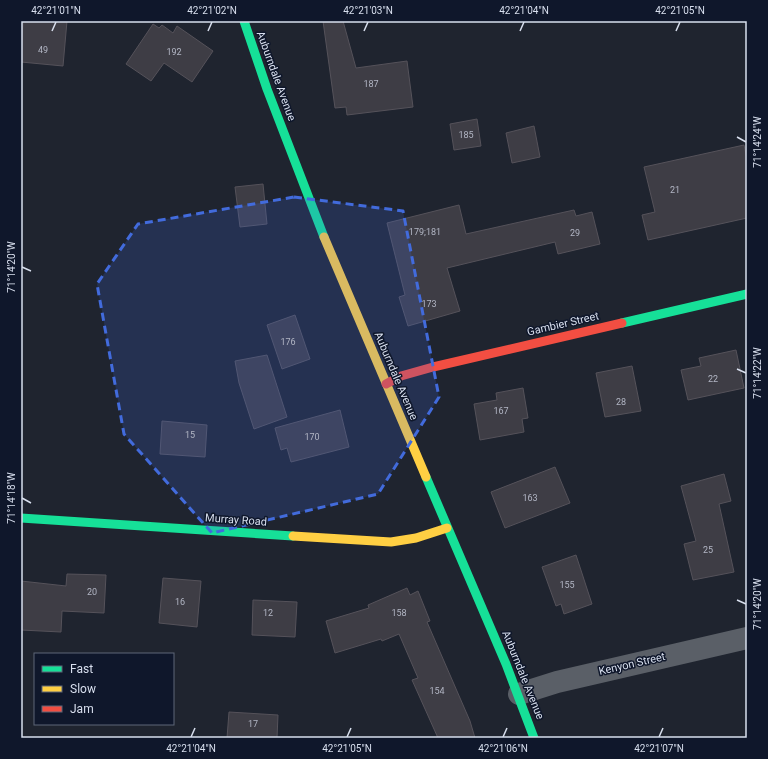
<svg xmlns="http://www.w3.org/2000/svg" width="768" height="759" viewBox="0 0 768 759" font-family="Roboto,sans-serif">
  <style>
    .building { fill: #3e3d45; stroke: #55525a }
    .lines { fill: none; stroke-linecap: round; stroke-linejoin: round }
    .street { stroke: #5a5f67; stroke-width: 22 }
    .fast { stroke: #16e098; stroke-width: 9 }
    .slow { stroke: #ffcf43; stroke-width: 9 }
    .jam { stroke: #f24e42; stroke-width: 9 }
    .marked { fill: #426bdc; fill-opacity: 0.2; stroke: #426bdc; stroke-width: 3; stroke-dasharray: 8 5; stroke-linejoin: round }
    .ticks { fill: none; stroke: #d8dfee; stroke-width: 1.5 }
    .labels { text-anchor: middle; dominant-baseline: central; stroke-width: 3; stroke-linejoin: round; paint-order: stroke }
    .number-label { font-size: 9px; fill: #b2b6c4 }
    .street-label { font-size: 11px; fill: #d8dfee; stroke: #0f172b }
    .neatline { fill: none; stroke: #d8dfee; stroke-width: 1.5 }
    .ticks-label { font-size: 10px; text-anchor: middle; fill: #d8dfee }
  </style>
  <rect width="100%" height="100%" fill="#1f242f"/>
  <path class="building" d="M23,21H67L63,66L21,62Z
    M323,21H343L356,68L407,61L413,107L347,115L346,107L335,108Z
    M153,24L159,28L162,25L173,33L177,26L213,51L192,82L164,63L151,81L126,64Z
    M477,119L481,146L454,150L450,124Z
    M534,126L540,157L512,163L506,133Z
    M744,145L747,159V218L648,240L642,215L655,212L644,167Z
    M263,184L267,224L240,227L235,187Z
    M459,205L466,234L574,210L576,216L592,212L600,244L558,254L555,242L447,268L460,311L408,326L399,297L405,295L387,223Z
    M295,315L310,359L282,369L267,325Z
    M736,350L744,388L688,400L681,370L701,366L699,358Z
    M267,355L287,417L254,429L239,383L235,361Z
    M632,366L641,411L605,417L596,373Z
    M523,388L528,418L522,419L524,432L480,440L474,404L497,400L496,393Z
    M340,410L349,447L291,462L287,448L281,450L275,428Z
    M162,421L207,425L205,457L160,454Z
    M555,467L570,503L505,528L491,492Z
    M724,474L731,501L719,504L734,572L693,580L684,544L696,541L681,486Z
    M576,555L592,604L564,614L561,604L556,606L542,567Z
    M67,574L106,575L104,613L62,611L61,632L21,630V581L66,586Z
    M163,578L201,581L197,627L159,623Z
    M407,588L410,595L418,591L430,621L427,622L470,721L475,738H438L412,680L418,678L399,634L382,641L381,639L335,653L326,621L369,608L368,605Z
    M253,600L297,602L295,637L252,635Z
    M229,712L278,715L277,738H227Z"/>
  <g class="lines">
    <path class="street" d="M519,694L557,682L747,638"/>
    <path class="fast" d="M244,21L267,89L324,237
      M622,323L747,294
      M426,477L506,664L534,738
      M21,518L293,536"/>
    <path class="slow" d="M324,237L426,477
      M293,536L391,542L416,538L447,528"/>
    <path class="jam" d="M386,384L401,376L433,367L622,323"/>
  </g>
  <path class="marked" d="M294,197L403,211L439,397L378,494L212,533L124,434L97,284L138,224Z"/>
  <path class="ticks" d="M52,31L56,22M208,31L212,22M364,31L368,22M520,31L524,22M676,31L680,22M737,137L746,142M22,267L31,271M737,369L746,373M22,498L31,503M737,600L746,604M191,737L195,728M347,737L351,728M503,737L507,728M659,737L663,728"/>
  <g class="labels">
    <g class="number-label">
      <text x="43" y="50">49</text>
      <text x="174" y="52">192</text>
      <text x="371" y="84">187</text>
      <text x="466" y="135">185</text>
      <text x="675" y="190">21</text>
      <text x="425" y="232">179;181</text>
      <text x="575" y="233">29</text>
      <text x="429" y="304">173</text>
      <text x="288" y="342">176</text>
      <text x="713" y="379">22</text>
      <text x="621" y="402">28</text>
      <text x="501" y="411">167</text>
      <text x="190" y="435">15</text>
      <text x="312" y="437">170</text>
      <text x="530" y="498">163</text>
      <text x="708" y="550">25</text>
      <text x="567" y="585">155</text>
      <text x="92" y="592">20</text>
      <text x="180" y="602">16</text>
      <text x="268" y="613">12</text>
      <text x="399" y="613">158</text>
      <text x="437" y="691">154</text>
      <text x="253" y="724">17</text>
    </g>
    <g class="street-label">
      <text transform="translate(276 76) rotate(70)">Auburndale Avenue</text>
      <text transform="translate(563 324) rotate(-13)">Gambier Street</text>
      <text transform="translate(396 376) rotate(67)">Auburndale Avenue</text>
      <text transform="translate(236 520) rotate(4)">Murray Road</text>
      <text transform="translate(632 664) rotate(-13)">Kenyon Street</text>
      <text transform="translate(523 675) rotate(68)">Auburndale Avenue</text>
    </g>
  </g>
  <rect width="768" height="759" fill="none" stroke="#0f172b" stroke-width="44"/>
  <rect x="34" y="653" width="140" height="72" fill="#0f172b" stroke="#5f6779"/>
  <rect x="42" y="666" width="20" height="6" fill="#16e098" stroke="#5f6779"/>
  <text x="70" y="673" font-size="12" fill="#d8dfee">Fast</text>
  <rect x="42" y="686" width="20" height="6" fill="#ffcf43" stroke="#5f6779"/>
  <text x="70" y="693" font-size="12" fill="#d8dfee">Slow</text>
  <rect x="42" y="706" width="20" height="6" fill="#f24e42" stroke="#5f6779"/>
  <text x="70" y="713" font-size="12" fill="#d8dfee">Jam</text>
  <rect x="22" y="22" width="724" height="715" class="neatline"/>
  <g class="ticks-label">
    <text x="56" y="14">42°21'01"N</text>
    <text x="212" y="14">42°21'02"N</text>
    <text x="368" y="14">42°21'03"N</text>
    <text x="524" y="14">42°21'04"N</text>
    <text x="680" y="14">42°21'05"N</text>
    <text transform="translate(757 142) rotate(-90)" y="4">71°14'24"W</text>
    <text transform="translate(11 267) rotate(-90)" y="4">71°14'20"W</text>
    <text transform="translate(757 373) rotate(-90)" y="4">71°14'22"W</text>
    <text transform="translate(11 498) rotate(-90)" y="4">71°14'18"W</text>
    <text transform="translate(757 604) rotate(-90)" y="4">71°14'20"W</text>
    <text x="191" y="752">42°21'04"N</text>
    <text x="347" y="752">42°21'05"N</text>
    <text x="503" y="752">42°21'06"N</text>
    <text x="659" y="752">42°21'07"N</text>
  </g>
</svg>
